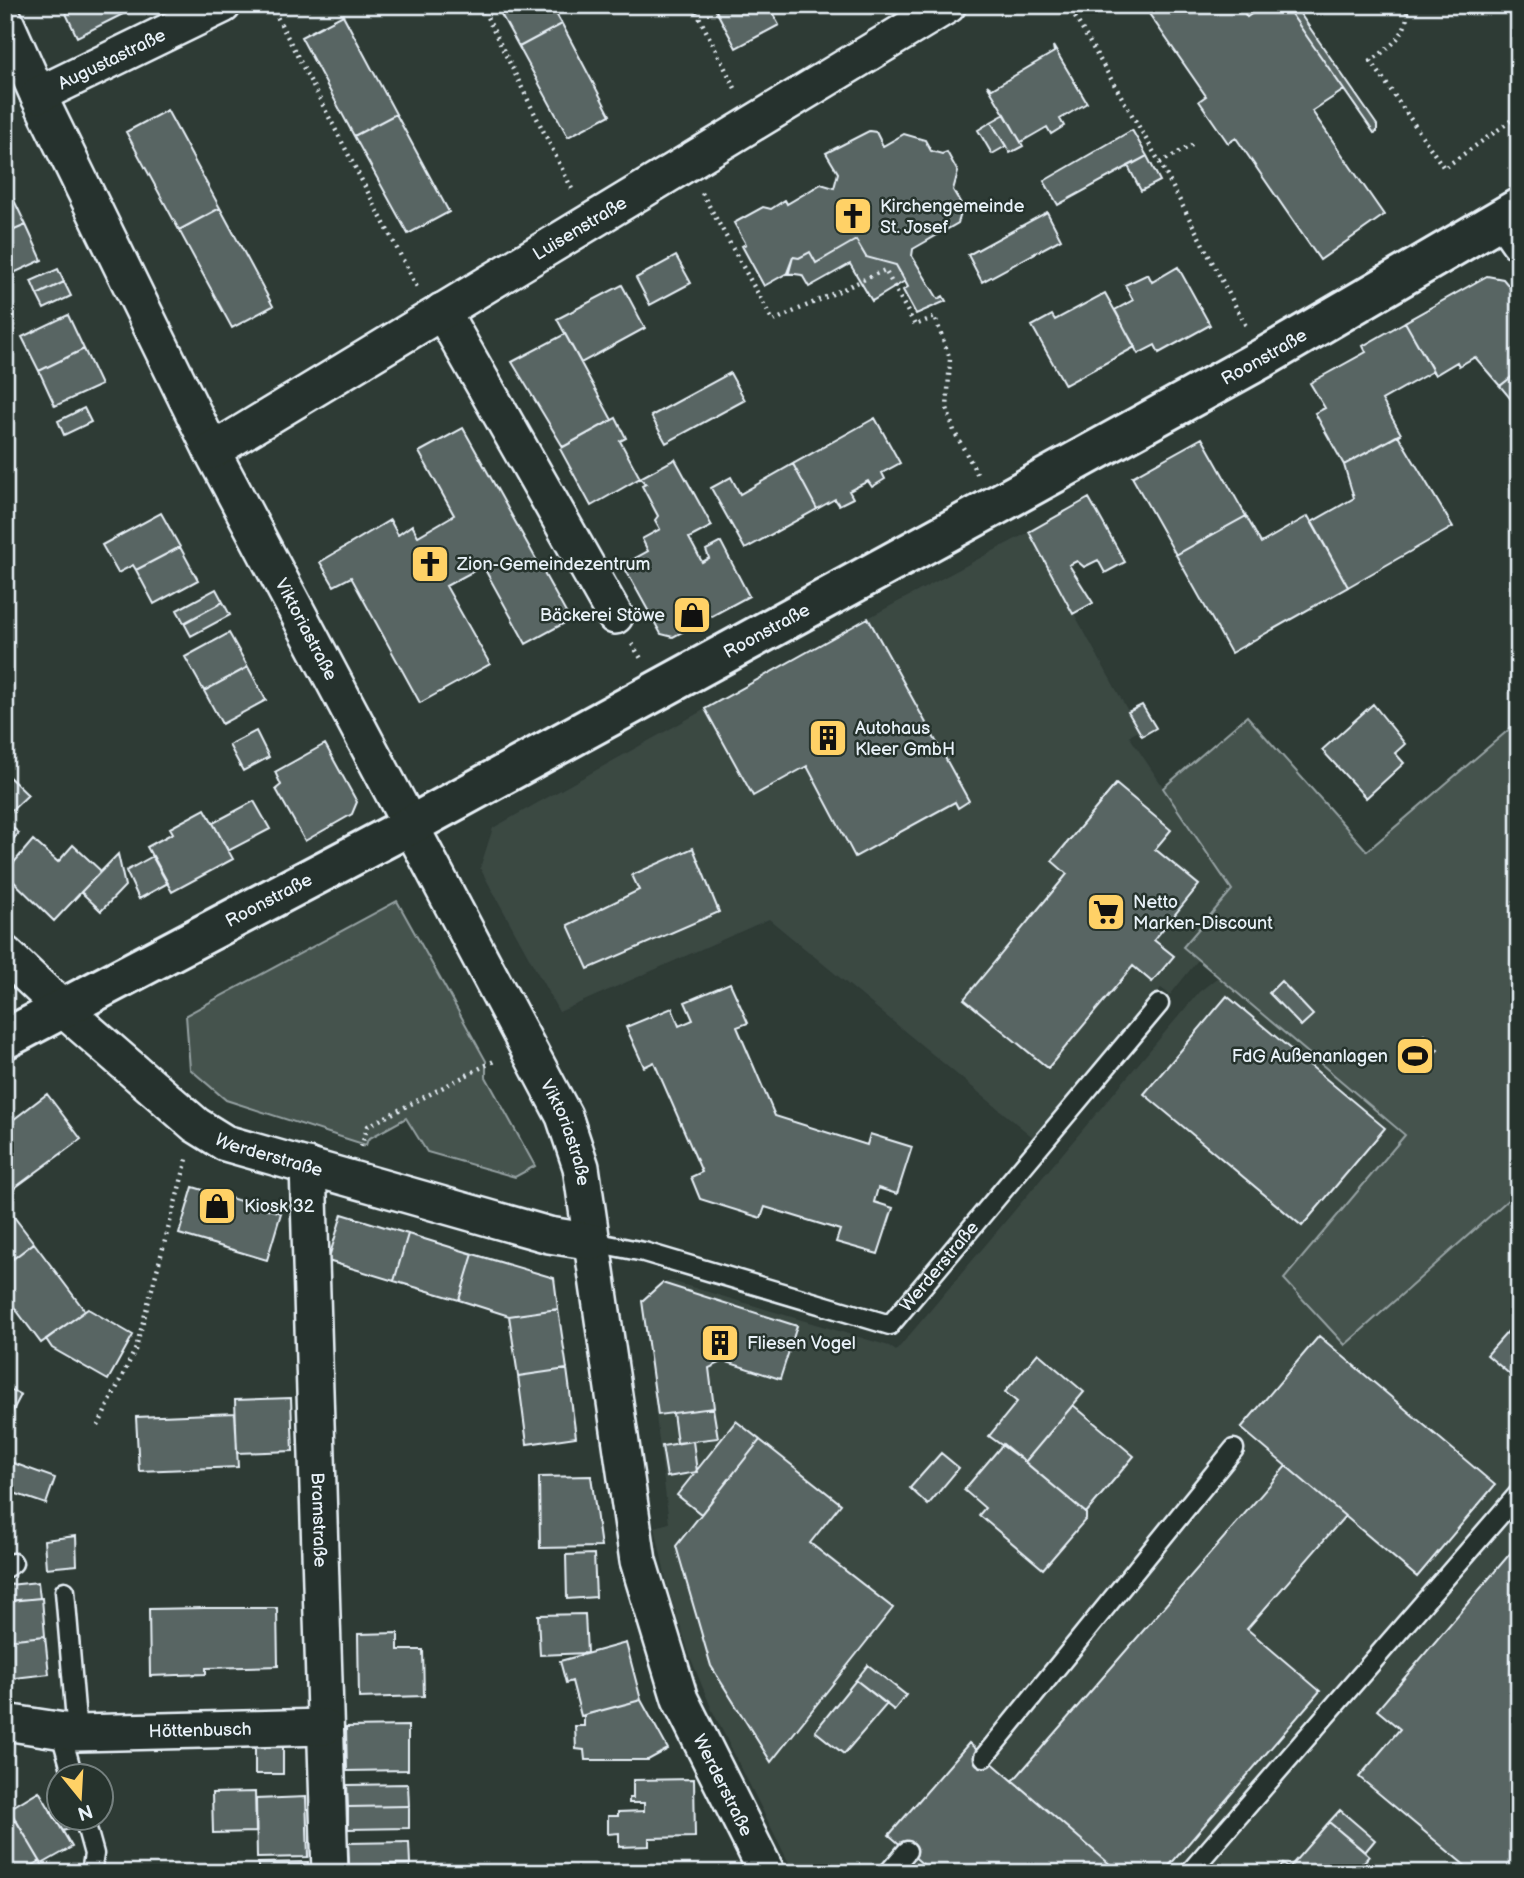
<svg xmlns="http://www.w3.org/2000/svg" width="1524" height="1878" viewBox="0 0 1524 1878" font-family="'Balsamiq Sans',sans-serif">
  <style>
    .built { fill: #3b4843 }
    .green { fill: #45524e; stroke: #96a2a3; stroke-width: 2 }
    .building { fill: #596563; stroke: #e8f1f8; stroke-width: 2 }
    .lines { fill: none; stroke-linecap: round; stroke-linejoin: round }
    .lane-casing { stroke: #e8f1f8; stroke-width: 23 }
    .street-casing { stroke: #e8f1f8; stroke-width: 40 }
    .secondary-casing { stroke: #e8f1f8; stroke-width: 44 }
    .path { stroke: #e8f1f8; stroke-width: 4.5; stroke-dasharray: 2 5; stroke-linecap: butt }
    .lane { stroke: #26332d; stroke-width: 18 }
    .street { stroke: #26332d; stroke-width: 35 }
    .secondary { stroke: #26332d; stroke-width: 38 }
    .labels { text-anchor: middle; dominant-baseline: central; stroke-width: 5; stroke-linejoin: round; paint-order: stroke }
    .street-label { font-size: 18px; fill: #e8f1f8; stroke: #26332d }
    .poi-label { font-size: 18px; fill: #e8f1f8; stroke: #26332d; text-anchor: start }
  </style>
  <rect width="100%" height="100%" fill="#2e3b35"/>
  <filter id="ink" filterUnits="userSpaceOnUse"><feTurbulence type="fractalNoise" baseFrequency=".0143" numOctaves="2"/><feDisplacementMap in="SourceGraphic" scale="14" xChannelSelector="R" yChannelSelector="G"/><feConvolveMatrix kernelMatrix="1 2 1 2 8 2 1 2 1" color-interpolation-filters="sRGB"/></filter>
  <g filter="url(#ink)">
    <path class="built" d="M1029,532L1139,731L1129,736L1232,890L1184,946L1198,960L1170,995L1161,988L1035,1139L769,919L559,1012L480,868L493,828L868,618Z
      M1218,977L1405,1135L1284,1279L1345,1345L1519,1190V1873H794L712,1710L691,1659L668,1589L655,1527L669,1523L642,1301L657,1285L671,1281L889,1346L896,1351L1199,992Z"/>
    <path class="green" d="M1247,716L1367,851L1519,721V1190L1345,1345L1284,1279L1405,1135L1183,947L1232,890L1163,788Z
      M397,901L486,1061V1077L535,1166L515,1177L427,1152L406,1118L368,1139L366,1145L226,1100L190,1069L186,1015Z"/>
    <path class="building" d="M62,5H141L77,37Z
      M496,5H551L562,24L519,47Z
      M713,5H768L779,25L736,48Z
      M1143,5H1239L1247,17L1264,5H1285L1344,90L1312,111L1384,215L1320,260L1236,138L1228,143L1199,101L1206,96Z
      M1285,5H1294L1377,125V132L1374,133Z
      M343,15L396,114L354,136L301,37Z
      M562,24L610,115L568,137L519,47Z
      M1053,46L1087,103L1060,119L1064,126L1051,134L1047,127L1021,142L987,85L992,89L1054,52Z
      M167,110L220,208L179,230L126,132Z
      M396,114L449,212L408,234L354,136Z
      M1005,114L1023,146L1010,153L991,122Z
      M991,122L1006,146L992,154L978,130Z
      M1132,130L1147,156L1058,205L1044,181Z
      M869,131L876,132L883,146L904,134L925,140L931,151L942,154L947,152L958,172L953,190L963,207L958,223L913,249L912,256L938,299L943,296L946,301L916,314L903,290L908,287L896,265L866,257L856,240L816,263L810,252L799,258L793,257L789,272L764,286L742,246L746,244L734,223L763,207L771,209L785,200L787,204L821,184L834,188L838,173L826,153Z
      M1147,156L1160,181L1141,191L1128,166Z
      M9,190L26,225L5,234V191Z
      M220,208L273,306L232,328L179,230Z
      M1047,212L1061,239L982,282L968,255Z
      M26,225L42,260L5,277V234Z
      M856,240L866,257L896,265L905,281L872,301L850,264L809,287L802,275L787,273L793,257L799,258L810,252L816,263Z
      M676,256L691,283L650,305L636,278Z
      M1178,267L1210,325L1159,353L1155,345L1138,354L1115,310L1133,300L1125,285L1148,274L1152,282Z
      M58,269L64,282L37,295L31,281Z
      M1487,276L1503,279L1519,298V371L1500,386L1475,357L1459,366L1457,362L1435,375L1405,322Z
      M64,282L71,296L44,309L37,295Z
      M622,285L645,328L581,363L557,319Z
      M1105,293L1135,347L1065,385L1032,326L1052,315L1055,320Z
      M68,315L84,349L39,371L22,337Z
      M1405,322L1433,371L1382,400L1401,434L1344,465L1315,413L1325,408L1310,383L1366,352L1363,346Z
      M565,334L612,420L563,447L512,362Z
      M84,349L101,385L55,406L39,371Z
      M1519,371V409L1500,386Z
      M730,373L745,400L666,443L651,416Z
      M84,408L91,422L64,435L58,421Z
      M616,418L626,438L620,441L640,478L591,506L560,449Z
      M875,418L900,463L882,473L885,479L872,487L868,481L849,491L853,498L839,505L835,499L817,509L793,464Z
      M463,428L570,620L526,644L483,566L446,586L490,664L420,703L351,577L334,586L320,562L390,520L398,535L412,525L418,536L454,515L419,452Z
      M1519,429V448L1510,437Z
      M1398,435L1453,527L1348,587L1312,522L1354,498L1344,465Z
      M1202,438L1246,516L1176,555L1132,477Z
      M675,459L712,526L689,538L702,562L709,558L706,550L721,542L749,596L673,637L661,634L623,565L648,551L642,539L660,529L655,520L658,516L642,486L646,484L640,478Z
      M793,464L817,509L745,549L711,488L731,477L740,494Z
      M1089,498L1125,562L1105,573L1098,560L1084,567L1077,561L1069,565L1093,603L1073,614L1029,532Z
      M161,513L180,547L136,570L133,565L118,573L102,545Z
      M1246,516L1261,543L1308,516L1348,587L1231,653L1176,555Z
      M180,547L198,580L154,604L136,570Z
      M216,589L223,602L184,623L177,610Z
      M223,602L230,615L191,636L184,623Z
      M868,618L969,801L958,808L955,802L855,857L807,766L753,796L705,709Z
      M229,633L248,667L204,691L185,657Z
      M248,667L266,700L222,724L204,691Z
      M1373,704L1405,744L1395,753L1404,763L1366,798L1322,750Z
      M1142,705L1156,728L1142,736L1128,712Z
      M256,731L269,757L243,771L229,745Z
      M325,744L357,802L352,814L305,841L276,789L281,785L275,772Z
      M5,773L28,795L7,815H5Z
      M1116,784L1171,830L1155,849L1199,885L1154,940L1174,956L1152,982L1133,966L1048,1068L964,999L1067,874L1052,861Z
      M254,801L270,829L228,851L213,823Z
      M205,809L233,859L172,892L147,847L173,833L170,828Z
      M5,821L19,833L5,848Z
      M33,840L58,862L73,845L101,871L54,921L5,873Z
      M693,848L719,912L588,969L568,925L639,890L632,875Z
      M118,854L125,886L101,911L81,892Z
      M153,856L168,883L139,899L126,871Z
      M1281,981L1313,1015L1301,1026L1269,993Z
      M730,983L748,1023L737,1027L775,1116L867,1145L870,1134L912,1147L897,1194L878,1188L874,1202L893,1208L878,1254L836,1242L840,1230L765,1207L761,1218L700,1199L691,1177L702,1172L654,1062L644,1067L626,1027L672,1008L679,1026L693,1020L685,1002Z
      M1227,996L1385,1128L1302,1226L1144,1094Z
      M1424,1035L1438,1050L1418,1068L1404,1052Z
      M47,1094L81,1139L5,1195V1126Z
      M193,1187L281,1213L267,1260L179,1234Z
      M5,1205L34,1243L5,1265Z
      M342,1214L408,1234L394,1281L328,1261Z
      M408,1234L473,1254L459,1300L394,1281Z
      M34,1243L85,1311L41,1343L5,1295V1265Z
      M473,1254L554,1278L558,1309L509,1316L459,1300Z
      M662,1283L797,1326L780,1379L724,1361L709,1368L714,1408L658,1415L642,1301Z
      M88,1309L133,1335L108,1380L52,1348L46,1339Z
      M558,1309L567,1369L518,1376L509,1316Z
      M1519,1319V1382L1487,1355Z
      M1319,1336L1495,1485L1417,1577L1241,1428Z
      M1038,1353L1084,1392L1025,1462L989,1436L1017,1402L1005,1392Z
      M567,1369L576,1437L527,1444L518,1376Z
      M5,1387L21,1395L9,1418L5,1417Z
      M291,1398L293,1451L237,1453L235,1400Z
      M1073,1405L1134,1456L1086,1513L1025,1462Z
      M713,1408L718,1438L677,1443L673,1413Z
      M235,1413L238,1467L139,1471L136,1417Z
      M736,1421L760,1440L701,1514L677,1495Z
      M760,1440L841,1504L810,1543L893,1608L771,1762L711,1666L676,1546Z
      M693,1441L697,1472L667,1477L662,1446Z
      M1003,1444L1086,1513V1519L1043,1569L979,1515L985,1508L964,1490Z
      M941,1453L959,1468L928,1505L910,1488Z
      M5,1460L55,1478L46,1504L5,1490Z
      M1286,1466L1345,1516L1247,1629L1320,1691L1163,1873H1120L1013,1781Z
      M591,1476L601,1547L540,1548L539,1477Z
      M76,1536L77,1565L46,1568L44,1540Z
      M1519,1543V1873H1474L1359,1777L1400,1729L1377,1710Z
      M594,1554L596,1597L567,1599L566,1555Z
      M38,1582L40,1598L11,1601L9,1585Z
      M42,1598L45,1636L5,1640V1601Z
      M205,1608H277L278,1666L206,1668V1674L150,1676L149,1609Z
      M585,1614L587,1653L540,1655L538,1615Z
      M398,1633V1650H423L424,1696L359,1698L358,1634Z
      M45,1636L49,1674L6,1679L5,1640Z
      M626,1643L641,1700L581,1716L572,1681L566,1683L560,1661Z
      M868,1665L906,1695L894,1710L856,1680Z
      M856,1680L887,1704L844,1754L815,1731Z
      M641,1700L668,1749L648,1760H585L584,1750L576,1749L575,1726H584V1715Z
      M408,1726V1770L347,1771L346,1727Z
      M255,1743H283V1774H255Z
      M969,1743L1120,1873H933L889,1835Z
      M694,1779L695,1837L649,1838V1846L619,1847V1833L608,1834V1816H618V1812L644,1811V1803H629V1798H633V1780Z
      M408,1784L409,1806L348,1807L347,1785Z
      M39,1791L72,1847L42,1864L9,1809Z
      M255,1792L256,1832L213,1833L212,1793Z
      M306,1797L308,1857L257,1858L256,1799Z
      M409,1806V1828L348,1829V1807Z
      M60,1807V1818H71L75,1827L63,1831L51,1812Z
      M1340,1810L1375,1840L1365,1852L1329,1822Z
      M16,1820L40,1861L21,1873H6L5,1826Z
      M1329,1822L1369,1856L1355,1873H1276L1283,1864L1289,1868Z
      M409,1842L410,1864L349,1865L348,1843Z
      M308,1862V1873H258V1863Z
      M410,1864V1873H349V1865Z"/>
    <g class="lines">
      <g class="lane-casing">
        <g id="lane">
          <path id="s1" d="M593,1242L644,1252L890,1325L1159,1004"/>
          <path d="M5,1568L13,1563"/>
          <path d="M65,1591L77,1733"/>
          <path d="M60,1730L73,1776"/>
          <path d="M984,1757L1234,1449"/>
          <path d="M84,1818L94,1854L91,1873"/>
          <path d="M888,1873L907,1851"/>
          <path d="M1189,1873L1519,1493"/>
        </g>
      </g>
      <g class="street-casing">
        <g id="street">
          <path id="s2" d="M5,21L38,95L212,451L564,1116L581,1167L638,1561L680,1699L767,1873"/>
          <path id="s3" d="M38,95L223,5"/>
          <path d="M1503,219L1519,242"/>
          <path d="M442,311L615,616"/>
          <path id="s4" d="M212,451L948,5"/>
          <path id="s5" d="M5,954L64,1010L196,1125L225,1143L549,1235L593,1242"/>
          <path id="s6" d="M308,1166L330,1873"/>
          <path id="s7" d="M5,1722L77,1733L324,1727"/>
        </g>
      </g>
      <g class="secondary-casing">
        <g id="secondary">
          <path id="s8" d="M5,1039L411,825L995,506L1263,358L1519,208"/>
        </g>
      </g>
      <path class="path" d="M271,5L418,289
        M481,5L573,191
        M693,5L737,92
        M1068,5L1160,163L1246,326
        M1406,5C1412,32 1390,47 1371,61L1444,168L1519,115
        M1160,163L1192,145
        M702,193L773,321L885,270L915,325L935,317L950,359L947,408L954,431L978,475
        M632,644L642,660
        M361,1147L368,1126L496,1060
        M98,1426L136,1348L187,1159"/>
      <use href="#lane" class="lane"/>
      <use href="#street" class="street"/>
      <use href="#secondary" class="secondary"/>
    </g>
  </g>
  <defs>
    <g id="church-square" transform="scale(2.0125)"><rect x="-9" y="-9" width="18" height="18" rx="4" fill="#ffd166" stroke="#26332d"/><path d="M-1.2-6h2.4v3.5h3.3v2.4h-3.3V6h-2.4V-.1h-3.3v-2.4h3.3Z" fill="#111"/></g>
    <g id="shop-square" transform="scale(2.0125)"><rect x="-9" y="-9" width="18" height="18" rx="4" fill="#ffd166" stroke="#26332d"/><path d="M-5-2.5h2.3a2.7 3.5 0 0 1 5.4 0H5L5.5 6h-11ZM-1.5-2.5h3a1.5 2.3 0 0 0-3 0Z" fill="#111"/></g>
    <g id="building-square" transform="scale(2.0125)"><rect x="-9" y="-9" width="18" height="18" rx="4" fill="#ffd166" stroke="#26332d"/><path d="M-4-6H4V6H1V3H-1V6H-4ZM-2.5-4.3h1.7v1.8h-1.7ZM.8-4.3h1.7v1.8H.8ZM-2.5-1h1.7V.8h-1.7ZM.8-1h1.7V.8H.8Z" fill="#111"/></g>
    <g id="supermarket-square" transform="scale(2.0125)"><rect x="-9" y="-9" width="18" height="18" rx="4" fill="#ffd166" stroke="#26332d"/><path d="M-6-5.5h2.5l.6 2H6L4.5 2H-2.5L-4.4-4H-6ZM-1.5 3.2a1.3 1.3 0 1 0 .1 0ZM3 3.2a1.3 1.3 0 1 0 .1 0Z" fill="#111"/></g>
    <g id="stadium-square" transform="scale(2.0125)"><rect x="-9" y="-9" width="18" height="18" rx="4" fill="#ffd166" stroke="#26332d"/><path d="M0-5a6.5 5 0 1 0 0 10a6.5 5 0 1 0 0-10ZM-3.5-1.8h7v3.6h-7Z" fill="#111"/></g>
  </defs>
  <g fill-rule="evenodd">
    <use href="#church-square" x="853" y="216"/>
    <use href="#church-square" x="430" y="564"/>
    <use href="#shop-square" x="692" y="615"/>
    <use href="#building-square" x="828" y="738"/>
    <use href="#supermarket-square" x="1106" y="912"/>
    <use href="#stadium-square" x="1415" y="1056"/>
    <use href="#shop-square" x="217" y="1206"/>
    <use href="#building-square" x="720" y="1343"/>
  </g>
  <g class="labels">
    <g class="street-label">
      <text stroke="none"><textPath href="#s3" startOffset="82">Augustastraße</textPath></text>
      <text stroke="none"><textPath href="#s4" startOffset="430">Luisenstraße</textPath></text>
      <text stroke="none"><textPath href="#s8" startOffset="1432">Roonstraße</textPath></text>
      <text stroke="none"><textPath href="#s2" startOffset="679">Viktoriastraße</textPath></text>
      <text stroke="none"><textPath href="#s8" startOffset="864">Roonstraße</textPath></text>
      <text stroke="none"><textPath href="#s8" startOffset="298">Roonstraße</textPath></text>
      <text stroke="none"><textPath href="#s2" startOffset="1246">Viktoriastraße</textPath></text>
      <text stroke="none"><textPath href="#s5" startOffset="336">Werderstraße</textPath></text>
      <text stroke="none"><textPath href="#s1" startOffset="385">Werderstraße</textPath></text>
      <text stroke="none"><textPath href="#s6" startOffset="354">Bramstraße</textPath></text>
      <text stroke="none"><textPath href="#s7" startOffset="196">Höttenbusch</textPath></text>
      <text stroke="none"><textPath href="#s2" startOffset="1922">Werderstraße</textPath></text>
    </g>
    <g class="poi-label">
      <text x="880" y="206">Kirchengemeinde<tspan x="880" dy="21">St. Josef</tspan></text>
      <text x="457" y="564">Zion-Gemeindezentrum</text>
      <text x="665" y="615" text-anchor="end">Bäckerei Stöwe</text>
      <text x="855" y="728">Autohaus<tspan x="855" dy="21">Kleer GmbH</tspan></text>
      <text x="1133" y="902">Netto<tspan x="1133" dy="21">Marken-Discount</tspan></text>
      <text x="1388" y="1056" text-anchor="end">FdG Außenanlagen</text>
      <text x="244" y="1206">Kiosk 32</text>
      <text x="747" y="1343">Fliesen Vogel</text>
    </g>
  </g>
  <rect width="1524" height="1878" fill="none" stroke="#26332d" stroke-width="28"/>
  <rect x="14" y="14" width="1496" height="1850" fill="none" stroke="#e8f1f8" stroke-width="2.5" filter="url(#ink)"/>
  <g transform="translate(80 1797) rotate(162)"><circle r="33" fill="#26332d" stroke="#747f7e" stroke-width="2"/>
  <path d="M0-5L12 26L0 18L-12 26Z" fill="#ffd166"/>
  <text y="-10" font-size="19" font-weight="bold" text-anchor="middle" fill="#e8f1f8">N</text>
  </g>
</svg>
